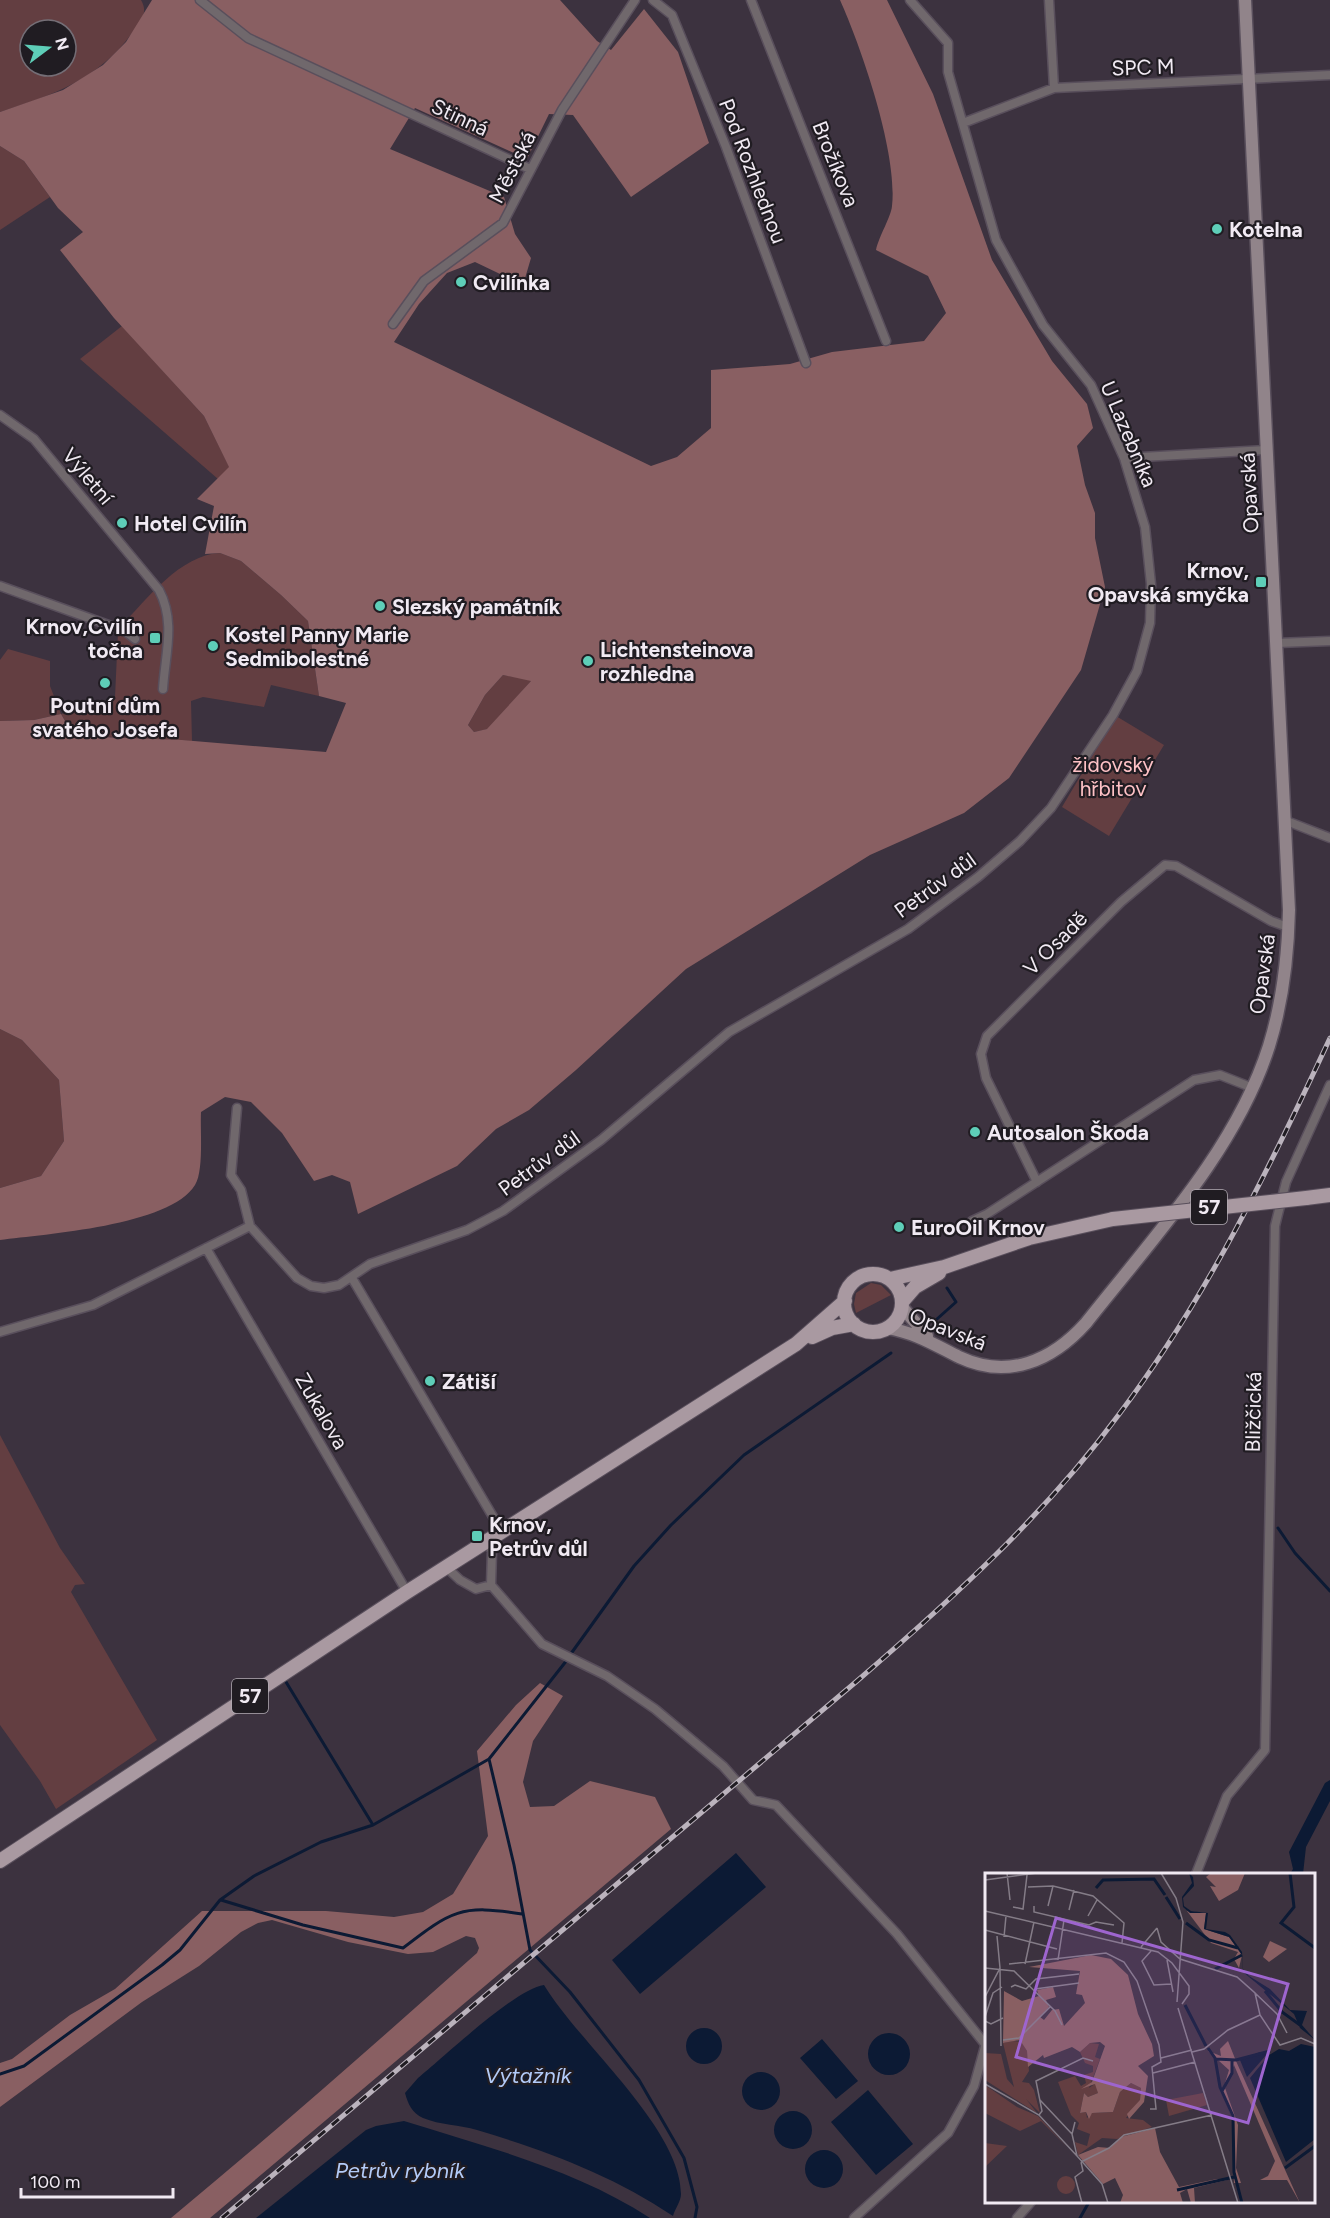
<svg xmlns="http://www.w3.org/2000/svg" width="1330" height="2218" viewBox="0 0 1330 2218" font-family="Figtree,sans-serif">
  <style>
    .green { fill: #633e41; fill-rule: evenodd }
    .forest { fill: #895f62; fill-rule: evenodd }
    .water { fill: #0c1a34 }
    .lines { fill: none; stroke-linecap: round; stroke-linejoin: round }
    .stream { stroke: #0c1a34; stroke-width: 3 }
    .minor-casing { stroke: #594f5c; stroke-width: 11 }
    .secondary-casing { stroke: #594f5c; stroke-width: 15 }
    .primary-casing { stroke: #594f5c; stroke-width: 16 }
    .minor { stroke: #70686c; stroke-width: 8 }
    .secondary { stroke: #91848a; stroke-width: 12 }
    .primary { stroke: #a999a1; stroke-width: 14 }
    .rail-casing { stroke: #bbb3bd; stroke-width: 5 }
    .rail { stroke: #201c22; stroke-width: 3; stroke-dasharray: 9; stroke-linecap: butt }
    .primary-bridge-casing { stroke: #594f5c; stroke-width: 16; stroke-linecap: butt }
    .primary-bridge { stroke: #a999a1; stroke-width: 14 }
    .poi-dot { fill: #5eceb8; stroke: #201c22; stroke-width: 2 }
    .labels { text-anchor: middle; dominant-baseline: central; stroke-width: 4.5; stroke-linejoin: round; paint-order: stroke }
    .shield { fill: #201c22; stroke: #b2acb4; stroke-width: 1.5 }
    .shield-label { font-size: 20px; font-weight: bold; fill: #f1eaf3 }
    .street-label { font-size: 21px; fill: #f1eaf3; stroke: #201c22 }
    .poi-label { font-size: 21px; font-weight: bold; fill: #f1eaf3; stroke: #201c22; text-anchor: start }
    .park-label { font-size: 21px; fill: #fec2c6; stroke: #201c22 }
    .water-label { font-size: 22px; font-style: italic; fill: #b3cbf8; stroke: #201c22 }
    .inset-river { fill: none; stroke: #0c1a34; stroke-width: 3 }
    .inset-road { fill: none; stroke: #847c87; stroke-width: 1.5 }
    .view { fill: #9e65cf; fill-opacity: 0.15; stroke: #9e65cf; stroke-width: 3 }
    .inset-edge { fill: none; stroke: #f1eaf3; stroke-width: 3 }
  </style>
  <rect width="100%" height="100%" fill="#3c323f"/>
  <path class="green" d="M0,0H141C149,13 140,23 132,33C99,79 53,95 0,112ZM30,30H66V66H30Z
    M0,146L24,161L50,197L0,230Z
    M122,326L204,416L230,468L218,479L80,359Z
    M220,553L241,561L281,595L308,621L319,696L271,685L264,707L203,697L191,701L192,741L74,735L61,714L34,720L0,721V660L8,649L50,661V686L61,714L110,702L115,697L118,632L121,626C147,599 180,555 220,553Z
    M503,675L532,680L488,729L474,732L468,725L485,695Z
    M1116,716L1164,745L1109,836L1062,807Z
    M0,1029L22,1040L59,1080L64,1141L41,1176L0,1188Z
    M871,1283L881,1285L891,1295L856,1313L854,1304L856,1293Z
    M0,1435L60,1548L85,1584L75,1585L71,1592L157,1740L56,1809L40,1781L0,1725Z"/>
  <path class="forest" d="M152,0H560L597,41L611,50L644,9L678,52L709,143L631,197L573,115L549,114L527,159L415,108L390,149L504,197L515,234L531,258L523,285L475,262L447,273L419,304L394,342L651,466L677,457L711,428V370L790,364L832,352L924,341L946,313L928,276L876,250C879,236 891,217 892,206C898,154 862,49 840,0H887L933,94L992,260L1052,361L1087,404L1093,428L1077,446L1085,485L1095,513V538L1105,587L1081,670L1009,778L964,813L870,855L686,969L576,1070L529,1110L496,1129L457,1166L358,1214L350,1182L332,1175L314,1181L282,1133L251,1102L225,1097L201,1112C200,1130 204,1171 195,1185C170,1226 45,1234 0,1240V1188L41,1176L64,1141L59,1080L22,1040L0,1029V721L34,720L61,714L74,736L182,740L326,752L346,703L319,696L308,621L281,595L241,561L220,553L205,554L214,506L197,499L229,467L204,416L114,318L60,250L83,232L58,208L24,161L0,146V112L63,90L103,65L126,42ZM503,675L531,681L487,729L474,732L468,725L485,695Z
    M540,1683L563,1696L533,1741L523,1782L530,1807L554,1806L590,1781L655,1797L671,1829L210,2218H171C275,2132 376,2043 477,1953L479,1948L475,1938L466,1936L433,1952L408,1954L348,1942L272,1920L258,1923L241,1932L199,1966L142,2002L0,2107V2063L12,2059L70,2015L115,1989L202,1911H326L394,1917L423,1912L453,1894L488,1836L477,1751L516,1705Z"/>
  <path class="water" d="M1330,1780V1801L1306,1847L1303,1874H1290L1293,1869L1289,1852L1325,1783Z
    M736,1853L766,1887L640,1994L612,1960Z
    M544,1985C578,2042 681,2128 681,2194C681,2201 675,2209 673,2216C612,2175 547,2151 477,2130C460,2125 440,2125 423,2118C412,2113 408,2104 405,2093L418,2078C444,2057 515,1989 544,1985Z
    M686 2046a18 18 0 1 1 36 0a18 18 0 1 1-36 0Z
    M868 2054a21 21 0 1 1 42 0a21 21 0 1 1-42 0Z
    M822,2039L858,2081L836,2099L800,2058Z
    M742 2091a19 19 0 1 1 38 0a19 19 0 1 1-38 0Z
    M868,2090L913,2144L876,2175L831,2122Z
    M774 2130a19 19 0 1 1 38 0a19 19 0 1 1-38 0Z
    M404,2121C487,2147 577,2170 650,2218H256L366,2130L376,2126Z
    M805 2169a19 19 0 1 1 38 0a19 19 0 1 1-38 0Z"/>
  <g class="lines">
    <path class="stream" d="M937,1319L956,1302L947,1288
      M1278,1528L1295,1553L1330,1591
      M570,1655L634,1566L671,1525L744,1455L891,1353
      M283,1677L373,1825
      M489,1759L514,1865L530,1950L570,1992L639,2080L684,2158L697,2207L695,2218
      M221,1900L303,1925L403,1948C451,1911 461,1904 522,1914
      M0,2074L24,2066L162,1965L180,1950L220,1900L254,1876L321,1842L373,1825L489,1759L567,1660
      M1080,2218L1089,2202"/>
    <g class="minor-casing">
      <path id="minor" d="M200,0L248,38L530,169
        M653,0L672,15L726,147L806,363
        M751,0L886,341
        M1049,0L1054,88
        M963,123L1054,88L1330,75
        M393,324L424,281L503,223L562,110L635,0
        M0,415L34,439L159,590C176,622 165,655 163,689
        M1124,458L1266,450
        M0,586L125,631L135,639
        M1277,643L1330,641
        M1284,820L1330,838
        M237,1108L231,1175L241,1190L250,1226
        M1037,1182L986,1078L981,1054L987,1036L1121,902L1165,865L1176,866L1271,921L1288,927
        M972,1221L987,1214L1194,1080L1220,1075L1253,1088
        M206,1248L407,1592
        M352,1278L502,1532
        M0,1332L93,1305L250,1226L297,1278L311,1286L324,1288L339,1285L370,1264L467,1230L503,1211L601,1140L729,1032L908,929L978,877L1020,841L1051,808L1113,715L1137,671L1150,623L1151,584L1145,527L1124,458L1091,385L1043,325L996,240L948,72V43L910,0
        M487,1541L492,1551L491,1585L542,1644L607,1676L655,1709L723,1766L753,1800L776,1805L897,1934L985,2044
        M446,1567L460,1580L476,1589L491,1585
        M1196,1874L1227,1796L1265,1750L1275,1226L1286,1182L1330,1085
        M854,2218L948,2133L974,2086L986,2043
        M1017,2218L1031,2202"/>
    </g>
    <g class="secondary-casing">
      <path id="secondary" d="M902,1307L927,1336
        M887,1328C914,1332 935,1345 959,1357C1008,1380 1052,1361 1086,1323C1152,1239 1236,1150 1269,1046C1283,1001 1288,956 1289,910L1245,0"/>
    </g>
    <g class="primary-casing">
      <path id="primary" d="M1306,1198L1330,1195
        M844 1303a29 29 0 1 1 58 0a29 29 0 1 1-58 0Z
        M890,1279L944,1267L1029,1238L1113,1219
        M902,1302L915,1287L939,1273
        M812,1337L832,1328L854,1324
        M0,1861L407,1592L796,1344L845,1301"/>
    </g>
    <use href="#minor" class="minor"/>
    <use href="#secondary" class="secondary"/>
    <use href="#primary" class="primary"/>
    <g class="rail-casing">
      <path id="rail" d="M222,2218L857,1681C952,1599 1045,1515 1120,1413C1207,1297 1269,1169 1330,1038"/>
    </g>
    <use href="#rail" class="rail"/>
    <g class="primary-bridge-casing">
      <path id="primary-bridge" d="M1113,1219L1306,1198"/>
    </g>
    <use href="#primary-bridge" class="primary-bridge"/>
  </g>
  <g class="poi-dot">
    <circle cx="1217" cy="229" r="6"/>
    <circle cx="461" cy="282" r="6"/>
    <circle cx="122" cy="523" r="6"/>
    <rect x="1255" y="576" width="12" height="12" rx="3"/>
    <circle cx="380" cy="606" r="6"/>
    <rect x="149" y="632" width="12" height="12" rx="3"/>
    <circle cx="213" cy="646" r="6"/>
    <circle cx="588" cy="661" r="6"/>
    <circle cx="105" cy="683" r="6"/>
    <circle cx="975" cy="1132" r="6"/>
    <circle cx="899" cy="1227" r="6"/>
    <circle cx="430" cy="1381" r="6"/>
    <rect x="471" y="1530" width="12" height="12" rx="3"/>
  </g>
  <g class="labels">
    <g class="shield">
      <rect x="1191" y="1190" width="36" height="34" rx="4.5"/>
      <rect x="232" y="1679" width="36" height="34" rx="4.5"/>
    </g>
    <g class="shield-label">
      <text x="1209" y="1207">57</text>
      <text x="250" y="1696">57</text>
    </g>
    <g class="street-label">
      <text transform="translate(1143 67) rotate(-2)">SPC M</text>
      <text transform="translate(460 117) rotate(25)">Stinná</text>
      <text transform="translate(836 164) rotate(68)">Brožíkova</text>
      <text transform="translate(512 167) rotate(-63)">Městská</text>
      <text transform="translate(753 171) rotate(69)">Pod Rozhlednou</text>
      <text transform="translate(1129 434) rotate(67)">U Lazebníka</text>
      <text transform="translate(88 476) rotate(50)">Výletní</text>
      <text transform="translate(1249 493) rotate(-93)">Opavská</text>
      <text transform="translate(935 885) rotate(-36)">Petrův důl</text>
      <text transform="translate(1055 943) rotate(-45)">V Osadě</text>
      <text transform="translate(1262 974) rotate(-82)">Opavská</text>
      <text transform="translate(539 1163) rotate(-36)">Petrův důl</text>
      <text transform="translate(948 1329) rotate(22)">Opavská</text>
      <text transform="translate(322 1411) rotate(60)">Zukalova</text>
      <text transform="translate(1253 1412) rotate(-89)">Bližčická</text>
    </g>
    <g class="poi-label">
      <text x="1229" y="229">Kotelna</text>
      <text x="473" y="282">Cvilínka</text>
      <text x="134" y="523">Hotel Cvilín</text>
      <text x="1249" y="570" text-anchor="end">Krnov,<tspan x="1249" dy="24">Opavská smyčka</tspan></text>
      <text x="392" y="606">Slezský památník</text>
      <text x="143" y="626" text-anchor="end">Krnov,Cvilín<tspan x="143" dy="24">točna</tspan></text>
      <text x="225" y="634">Kostel Panny Marie<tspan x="225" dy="24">Sedmibolestné</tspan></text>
      <text x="600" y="649">Lichtensteinova<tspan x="600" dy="24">rozhledna</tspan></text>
      <text x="105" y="705" text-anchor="middle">Poutní dům<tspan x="105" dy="24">svatého Josefa</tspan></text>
      <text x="987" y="1132">Autosalon Škoda</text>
      <text x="911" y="1227">EuroOil Krnov</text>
      <text x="442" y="1381">Zátiší</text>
      <text x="489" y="1524">Krnov,<tspan x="489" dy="24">Petrův důl</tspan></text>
    </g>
    <g class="park-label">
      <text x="1113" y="764">židovský<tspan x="1113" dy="24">hřbitov</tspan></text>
    </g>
    <g class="water-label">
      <text x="528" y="2075">Výtažník</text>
      <text x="400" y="2170">Petrův rybník</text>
    </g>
  </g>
  <g transform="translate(985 1873)">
    <rect width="330" height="330" fill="#3c323f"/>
    <path d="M28,168L37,169L42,178L44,198L37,209L44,210L49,217L55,240L41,226L52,240L0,207V180L16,181L22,206L29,214L18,170ZM105,170L114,171L110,184L115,186L104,215L111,210L113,220L103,224L99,220L95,240L101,239L102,245L107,240L128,239L135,219L146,210L156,215L155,228L141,245L158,247L167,254L132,266L117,265L93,282L90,269L102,273L105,261L92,256L94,250L86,242L73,209L90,203L96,213L101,210L99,202L108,199V193L100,190L95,179ZM0,212L32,234L53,243L82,274L56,248L35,258L0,240ZM218,220L222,232L184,243L181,227ZM0,270L22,273L0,294ZM72 312a9 9 0 1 1 18 0a9 9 0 1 1-18 0Z" fill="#633e41"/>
    <path d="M226,0H260L253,17L234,28L225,13L231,14L221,4ZM202,38L221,40L219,56L244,64L257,82L254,95L249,86L253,79L226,70ZM285,68L302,76L284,89L278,84ZM106,82L126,86L143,102L153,141L167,171L169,183L153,193L163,203L159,229L144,246L142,241L155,227L156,215L146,210L135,219L128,239L107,240L104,246L101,239L95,240L99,220L103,224L113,220L110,211L96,216L107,209L120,173L115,169L105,170L95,179L87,174L59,185L58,182L43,194L42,178L35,167L18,170L19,118L37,128L54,123L52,117L68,114L71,124L61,127L64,134L55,144L59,147L67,137L74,136L79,153L100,130L97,122L91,121L95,98L44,94ZM243,168L251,188L315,330L302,307H275L283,303L290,288L249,192L240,215L253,252L251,295L256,310H249L247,244L237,220L244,197L223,178L236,183L235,176ZM170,255L175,279L194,314L232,306L242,307L209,315L210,330H206L202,316L195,320L198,330H135L138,322L130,305L118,311L93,282L113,274L125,275L136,264Z" fill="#895f62"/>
    <path d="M204,0L208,4L209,13L198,25L199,33L206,38L223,40L221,56L240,59L245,62L257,79L258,96L264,103L285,116L305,137L322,138L317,152L330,167L315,155L309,141L258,99L257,82L244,64L219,56L221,40H205L198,34L197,24L207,10ZM316,171L330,174V266L301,289L265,205L284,182L294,176L304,178ZM275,179L283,180L262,204L255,187Z" fill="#0c1a34"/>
    <path class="inset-river" d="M305,0L309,34L296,50L330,75M111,15L118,7L169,6L180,22M181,24L195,46M201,50L224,67L253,75M230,96L257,82M280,118L297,139L315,152M200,132L221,173M223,175L230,185L235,214L248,243L249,299L257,330M231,186L251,187L285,178M237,218L247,200V187M300,295L330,273M192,317L249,304"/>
    <path class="inset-road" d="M22,0L25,27M176,0L191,25L198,49L192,129M0,7L52,0M43,14L68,13L108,23L139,50L137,70M49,33V39L104,52L111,49L129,52M63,33L68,13M28,34L38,36L42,2M84,37L89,17M0,38L173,79L187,90L204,113V121L197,131M103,43L112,27M172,55L176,69L195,86L252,104L270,120L275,142L295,172L316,165L330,171M0,57L72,76M19,64L21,43M156,74L172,55M166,78L157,88L169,112L186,111M73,87L79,47M182,87L188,119M24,91L121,80L139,89L152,108L174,172L176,189L167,194L171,236H165M40,91L49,49M0,95L29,98L70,138L77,152M15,95L16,173M26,114L30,112L41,116L51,106L94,101M50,116L94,110M270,120L292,141L302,160M0,124L15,95L12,63M193,135L253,330M0,144L8,120L17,114M0,148L6,151L18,145M18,167L34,165L65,134M207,179L219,176L243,157L275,142M176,185L207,177M168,200L210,189M0,211L54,242L92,283M55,227L87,261M54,242L57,238L51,208L98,185L108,188M90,249L87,261L92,283L117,311L123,330M96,289L124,275L139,262L227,242M96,289L98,298L90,304L97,330"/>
    <path class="view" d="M71,45L303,111L263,250L31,184Z"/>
    <rect width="330" height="330" class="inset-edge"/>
  </g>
  <g transform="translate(48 48) rotate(74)"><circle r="28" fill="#201c22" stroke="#746e76" stroke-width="1.5"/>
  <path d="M0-4.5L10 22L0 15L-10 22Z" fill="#5eceb8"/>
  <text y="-9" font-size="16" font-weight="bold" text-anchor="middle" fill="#f1eaf3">N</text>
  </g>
  <path d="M21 2188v9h152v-9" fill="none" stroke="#f1eaf3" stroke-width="3"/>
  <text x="30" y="2188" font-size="18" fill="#f1eaf3" stroke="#201c22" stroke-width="4.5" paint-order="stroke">100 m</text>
</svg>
